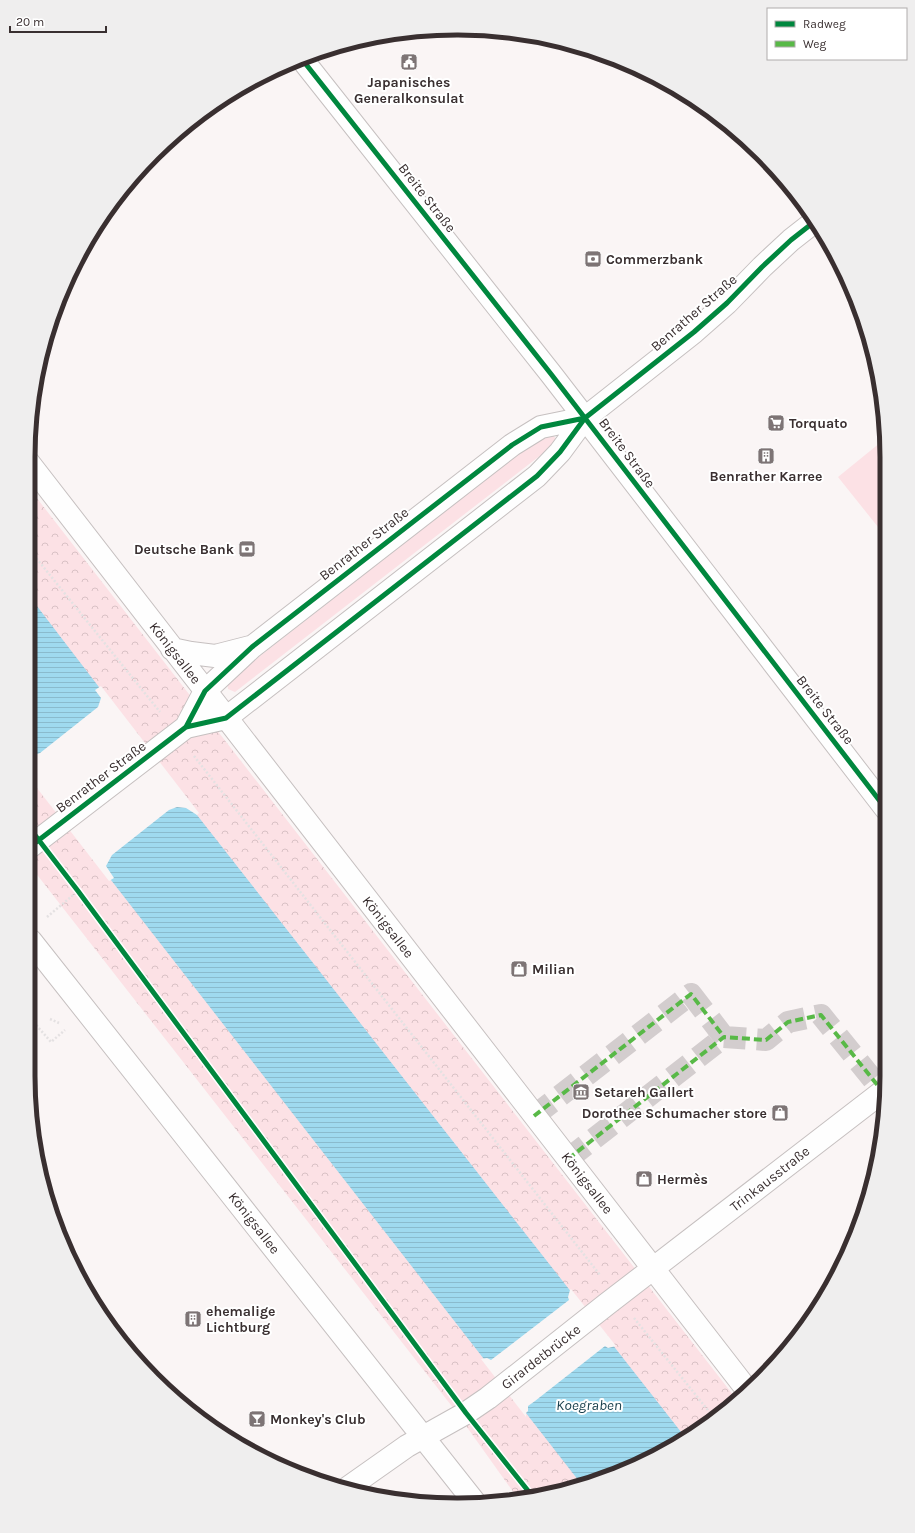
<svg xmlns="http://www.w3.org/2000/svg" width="915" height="1533" viewBox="0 0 915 1533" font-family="Karla,sans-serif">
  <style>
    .green { fill: #fce1e5 }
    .park { fill: url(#park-crowns) }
    .water { fill: url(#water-rules) }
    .pier { fill: #faf5f5 }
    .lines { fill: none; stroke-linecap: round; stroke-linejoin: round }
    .minor-tunnel { stroke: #d3cdce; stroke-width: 22; stroke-dasharray: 22 11; stroke-linecap: butt }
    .minor-casing { stroke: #c6c0c0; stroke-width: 24 }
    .major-casing { stroke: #c6c0c0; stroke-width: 24 }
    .path { stroke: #e4e1e2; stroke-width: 2.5; stroke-dasharray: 2 2; stroke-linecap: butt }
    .minor { stroke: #fefefe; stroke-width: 22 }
    .major { stroke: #fefefe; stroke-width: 22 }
    .quiet { stroke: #58b947; stroke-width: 4; stroke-dasharray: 8 4; stroke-linecap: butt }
    .cycleway-casing { stroke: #fff; stroke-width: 8 }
    .cycleway { stroke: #00873e; stroke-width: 5 }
    .labels { text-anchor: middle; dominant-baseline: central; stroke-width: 4; stroke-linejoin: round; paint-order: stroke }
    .poi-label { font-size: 14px; font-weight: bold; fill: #392f30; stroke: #fff; text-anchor: start }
    .street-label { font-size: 14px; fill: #392f30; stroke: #fff }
    .water-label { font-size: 15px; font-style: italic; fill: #173e4b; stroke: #fff }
    .rim { fill: none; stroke: #392f30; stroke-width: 5 }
  </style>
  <defs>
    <pattern id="park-crowns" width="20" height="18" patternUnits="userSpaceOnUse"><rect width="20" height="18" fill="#fce1e5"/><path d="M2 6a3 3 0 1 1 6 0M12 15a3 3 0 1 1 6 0" fill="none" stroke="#d9c1c5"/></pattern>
    <pattern id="water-rules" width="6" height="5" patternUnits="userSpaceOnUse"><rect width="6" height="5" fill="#9fdaef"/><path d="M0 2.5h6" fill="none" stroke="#8abbcd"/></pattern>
  </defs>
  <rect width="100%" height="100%" fill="#faf5f5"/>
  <path class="green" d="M546,432L553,435L556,439L555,444L235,692L228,689L227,682Z
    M886,438V537L838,477Z"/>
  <path class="park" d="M29,488L737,1400L719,1416L648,1461L595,1482L519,1500L454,1409L31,867Z"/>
  <path class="water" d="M30,597L197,815L685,1437L648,1461L595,1482L582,1485L30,776Z"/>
  <path class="pier" d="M101,686L199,813L197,815L186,808L177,807L169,810L112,855L106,866L114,878L109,881L30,779V757L40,753L98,707L101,698L95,690Z
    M571,1289L616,1346L608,1348L605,1346L535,1401L528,1406V1411L526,1413V1417L481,1359L487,1358L491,1360L569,1300L568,1297L570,1290Z"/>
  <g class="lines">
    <path class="minor-tunnel" d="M534,1116L691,994L724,1037
      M568,1159L724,1037L766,1040L788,1022L821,1015L883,1092"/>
    <g class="minor-casing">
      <path id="minor" d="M29,463L748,1391
        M172,649L191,653L215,656L250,647
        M186,727L226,718L537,476L560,452L585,418L694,332L727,303L762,267L791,240L814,222
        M31,846L186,727L205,691L252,647L512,445L541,427L585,418
        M31,941L476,1504
        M346,1489L407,1446L466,1413L488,1398L607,1304L886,1089"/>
    </g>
    <g class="major-casing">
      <path id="major" d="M301,58L551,374L886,809"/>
    </g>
    <path class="path" d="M29,549L160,712
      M194,756L600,1275
      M56,863L450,1391
      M47,917L78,891
      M31,1019L51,1042L65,1030
      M50,1019L59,1023
      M634,1318L715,1419
      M483,1435L533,1497"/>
    <use href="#minor" class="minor"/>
    <use href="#major" class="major"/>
    <path class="quiet" d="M534,1116L691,994L724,1037
      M568,1159L724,1037L766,1040L788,1022L821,1015L883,1092"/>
    <g class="cycleway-casing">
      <path id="cycleway" d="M301,58L551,374L886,809
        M186,727L226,718L537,476L560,452L585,418L694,332L727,303L762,267L791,240L814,222
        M31,830L78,891L466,1413L533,1497
        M31,846L186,727L205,691L252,647L512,445L541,427L585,418"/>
    </g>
    <use href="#cycleway" class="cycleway"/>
  </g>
  <defs>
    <g id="civic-square" transform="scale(0.9)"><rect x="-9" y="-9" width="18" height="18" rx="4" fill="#7d7475" stroke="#fff"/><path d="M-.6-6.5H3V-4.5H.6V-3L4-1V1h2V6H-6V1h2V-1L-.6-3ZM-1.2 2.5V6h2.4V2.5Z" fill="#fff"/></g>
    <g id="bank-square" transform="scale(0.9)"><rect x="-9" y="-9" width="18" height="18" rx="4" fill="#7d7475" stroke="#fff"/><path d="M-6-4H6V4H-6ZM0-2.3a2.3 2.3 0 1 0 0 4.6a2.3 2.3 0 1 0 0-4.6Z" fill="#fff"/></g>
    <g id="supermarket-square" transform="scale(0.9)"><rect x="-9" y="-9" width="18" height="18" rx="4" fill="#7d7475" stroke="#fff"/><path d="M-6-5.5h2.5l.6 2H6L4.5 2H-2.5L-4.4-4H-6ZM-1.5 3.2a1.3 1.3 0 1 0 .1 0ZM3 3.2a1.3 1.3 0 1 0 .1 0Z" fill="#fff"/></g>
    <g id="building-square" transform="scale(0.9)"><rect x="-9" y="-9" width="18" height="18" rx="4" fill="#7d7475" stroke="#fff"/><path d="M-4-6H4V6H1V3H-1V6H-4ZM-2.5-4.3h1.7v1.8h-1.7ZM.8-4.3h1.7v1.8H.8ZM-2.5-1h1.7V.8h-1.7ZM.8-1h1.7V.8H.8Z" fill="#fff"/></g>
    <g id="shop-square" transform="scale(0.9)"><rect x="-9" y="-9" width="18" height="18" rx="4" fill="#7d7475" stroke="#fff"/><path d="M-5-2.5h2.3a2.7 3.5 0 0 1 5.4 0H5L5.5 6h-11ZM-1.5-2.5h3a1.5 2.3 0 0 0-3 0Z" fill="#fff"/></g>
    <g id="museum-square" transform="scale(0.9)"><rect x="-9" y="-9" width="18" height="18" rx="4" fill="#7d7475" stroke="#fff"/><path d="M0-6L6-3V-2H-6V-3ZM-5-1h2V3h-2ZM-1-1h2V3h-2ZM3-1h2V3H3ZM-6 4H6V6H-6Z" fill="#fff"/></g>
    <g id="bar-square" transform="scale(0.9)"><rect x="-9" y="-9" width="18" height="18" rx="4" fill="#7d7475" stroke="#fff"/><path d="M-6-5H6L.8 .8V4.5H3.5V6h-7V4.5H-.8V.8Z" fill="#fff"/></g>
  </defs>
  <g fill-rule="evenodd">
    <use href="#civic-square" x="409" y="62"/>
    <use href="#bank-square" x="593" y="259"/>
    <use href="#supermarket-square" x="776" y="423"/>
    <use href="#building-square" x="766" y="456"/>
    <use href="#bank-square" x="247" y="549"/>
    <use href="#shop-square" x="519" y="969"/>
    <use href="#museum-square" x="581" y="1092"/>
    <use href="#shop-square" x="780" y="1113"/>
    <use href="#shop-square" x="644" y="1179"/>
    <use href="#building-square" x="193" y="1319"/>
    <use href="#bar-square" x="257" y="1419"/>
  </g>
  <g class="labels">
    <g class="poi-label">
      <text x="409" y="82" text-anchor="middle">Japanisches<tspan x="409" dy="16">Generalkonsulat</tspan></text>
      <text x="606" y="259">Commerzbank</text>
      <text x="789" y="423">Torquato</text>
      <text x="766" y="476" text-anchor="middle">Benrather Karree</text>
      <text x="234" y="549" text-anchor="end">Deutsche Bank</text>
      <text x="532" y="969">Milian</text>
      <text x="594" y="1092">Setareh Gallert</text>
      <text x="767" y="1113" text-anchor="end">Dorothee Schumacher store</text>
      <text x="657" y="1179">Hermès</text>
      <text x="206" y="1311">ehemalige<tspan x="206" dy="16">Lichtburg</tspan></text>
      <text x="270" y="1419">Monkey's Club</text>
    </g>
    <g class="street-label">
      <text transform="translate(427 198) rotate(52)">Breite Straße</text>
      <text transform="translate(694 313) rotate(-41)">Benrather Straße</text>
      <text transform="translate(627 453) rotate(53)">Breite Straße</text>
      <text transform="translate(364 544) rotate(-38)">Benrather Straße</text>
      <text transform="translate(175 653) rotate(52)">Königsallee</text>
      <text transform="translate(825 710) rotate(52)">Breite Straße</text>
      <text transform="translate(101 777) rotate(-37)">Benrather Straße</text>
      <text transform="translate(388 927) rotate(52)">Königsallee</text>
      <text transform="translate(770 1179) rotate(-38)">Trinkausstraße</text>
      <text transform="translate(587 1183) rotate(52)">Königsallee</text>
      <text transform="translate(254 1223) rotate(52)">Königsallee</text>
      <text transform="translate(541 1357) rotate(-38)">Girardetbrücke</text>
    </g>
    <g class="water-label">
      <text x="589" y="1405">Koegraben</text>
    </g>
  </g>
  <path d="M0 0H915V1533H0ZM457 35H458A422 422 0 0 1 880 457V1076A422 422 0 0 1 458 1498H457A422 422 0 0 1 35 1076V457A422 422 0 0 1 457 35Z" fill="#efeeee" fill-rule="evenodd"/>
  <path class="rim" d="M457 35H458A422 422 0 0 1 880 457V1076A422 422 0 0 1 458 1498H457A422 422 0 0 1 35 1076V457A422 422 0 0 1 457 35Z"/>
  <rect x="767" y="8" width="140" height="52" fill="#ffffff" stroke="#b0acac"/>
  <rect x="775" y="21" width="20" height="6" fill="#00873e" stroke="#b0acac"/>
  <text x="803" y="28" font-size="12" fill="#392f30">Radweg</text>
  <rect x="775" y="41" width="20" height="6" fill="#58b947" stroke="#b0acac"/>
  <text x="803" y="48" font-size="12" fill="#392f30">Weg</text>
  <path d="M10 26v6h96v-6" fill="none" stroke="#392f30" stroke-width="2"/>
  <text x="16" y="26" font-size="12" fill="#392f30" stroke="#ffffff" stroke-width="3" paint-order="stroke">20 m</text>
</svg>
